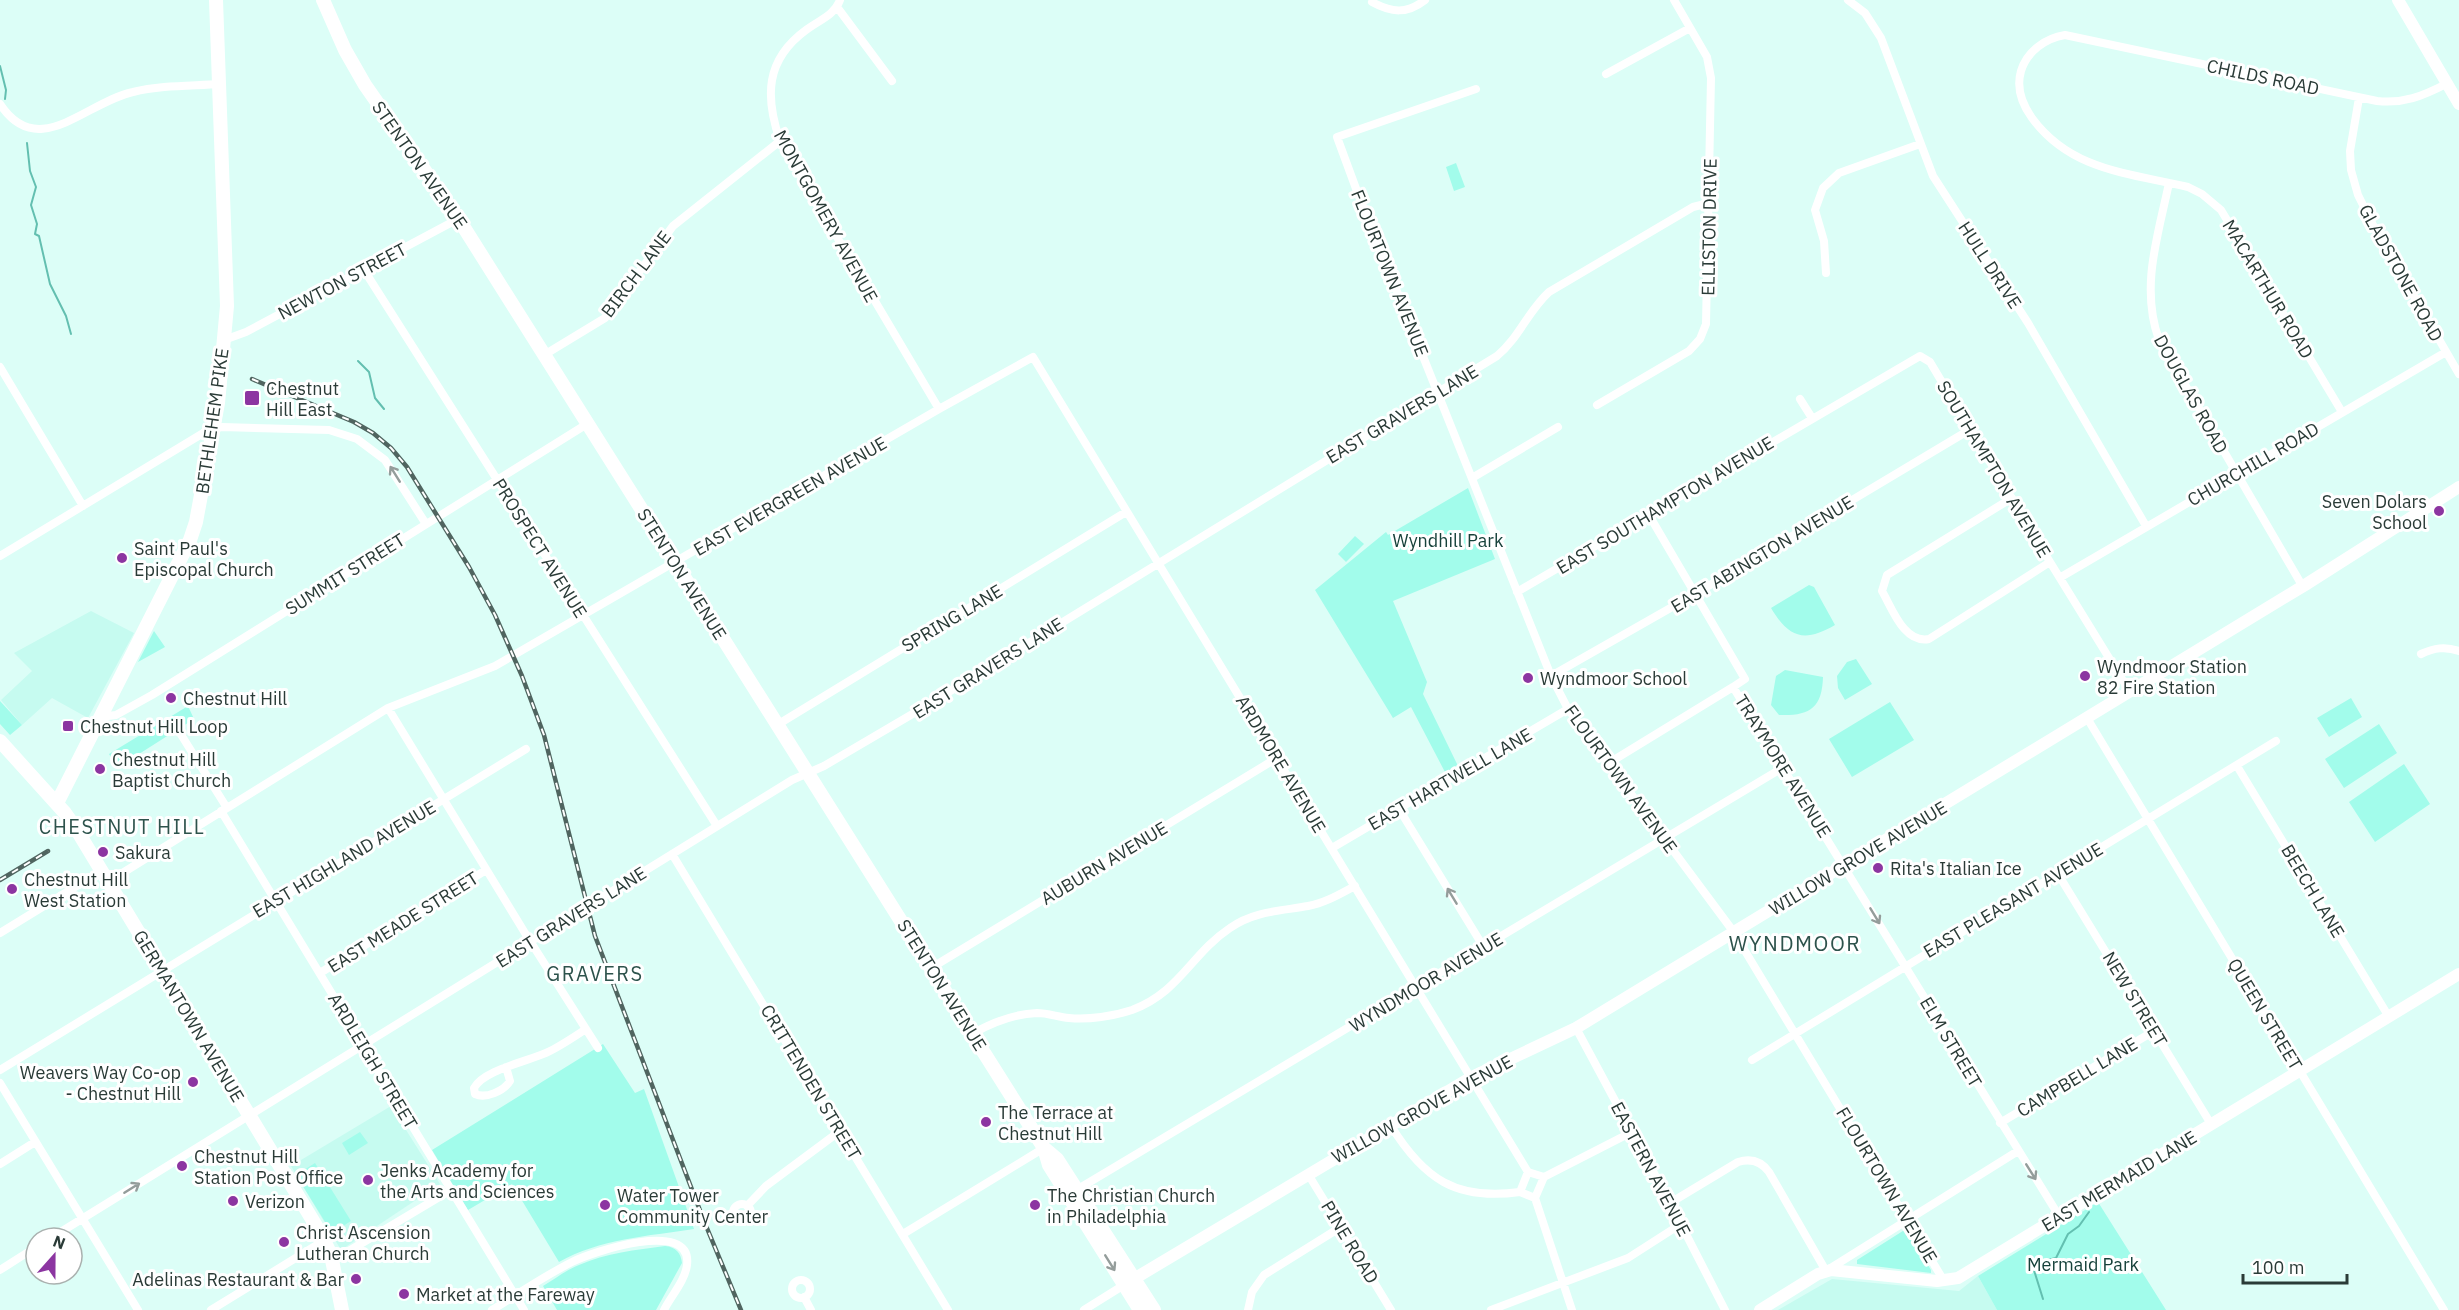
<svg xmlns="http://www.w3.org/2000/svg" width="2459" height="1310" viewBox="0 0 2459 1310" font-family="'IBM Plex Sans',sans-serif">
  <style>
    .built { fill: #c6fbf0 }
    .green { fill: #a2fceb }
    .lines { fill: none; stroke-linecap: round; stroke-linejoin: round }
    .stream { stroke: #63bfb0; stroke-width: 2 }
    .street { stroke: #fff; stroke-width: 8 }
    .secondary { stroke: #fff; stroke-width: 12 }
    .primary { stroke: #fff; stroke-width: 14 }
    .rail-casing { stroke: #506560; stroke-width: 4.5 }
    .rail { stroke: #fff; stroke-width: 2; stroke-dasharray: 7; stroke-linecap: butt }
    .oneway { stroke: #949d9b }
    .poi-dot { fill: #8c35a1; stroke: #fff; stroke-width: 2 }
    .labels { text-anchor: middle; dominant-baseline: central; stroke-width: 6; stroke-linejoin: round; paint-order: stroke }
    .street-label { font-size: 18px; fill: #2a3b37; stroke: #fff }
    .poi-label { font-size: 18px; fill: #2a3b37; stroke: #fff; text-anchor: start }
    .park-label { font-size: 18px; fill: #16413a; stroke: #fff }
    .neighbourhood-label { font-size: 20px; letter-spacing: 1.5px; fill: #2d534c; stroke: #fff }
    .quarter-label { font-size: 21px; letter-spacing: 1.5px; fill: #2d534c; stroke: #fff }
  </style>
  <rect width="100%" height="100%" fill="#dcfef7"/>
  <path class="built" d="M91,611L134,633L88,718L52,698L22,725L1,700L32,671L14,653Z
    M391,1106L440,1184L341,1250L291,1166Z
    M1978,1276L1997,1310H1778L1832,1279L1959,1291Z"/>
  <path class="green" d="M1456,163L1465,187L1454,191L1446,167Z
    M1468,488L1495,559L1393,601L1427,682L1423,694L1458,766L1446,774L1411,707L1393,718L1315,590L1386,532L1388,535Z
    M1355,536L1364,544L1346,562L1338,554Z
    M1809,585L1814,587L1835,625C1804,643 1789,638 1771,608Z
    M154,631L165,647L138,662Z
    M1856,659L1872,684L1845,700L1838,688L1837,676L1847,662Z
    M1785,670L1823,677C1822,709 1809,716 1779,715L1771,705L1776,676Z
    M2351,698L2362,717L2329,737L2317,718Z
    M0,701L22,725L10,735L0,724Z
    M1890,702L1914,740L1852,777L1829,739Z
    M188,706L194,719L117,768L109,754Z
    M2379,724L2397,753L2344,788L2325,759Z
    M2404,764L2430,804L2375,842L2349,802Z
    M603,1044L635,1093L644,1089L694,1229C649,1236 599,1239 559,1262L512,1184L468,1210L432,1150Z
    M360,1132L368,1143L349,1155L342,1143Z
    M315,1163L351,1221L332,1233L296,1175Z
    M2098,1202L2166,1310H1997L1978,1276Z
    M1906,1229L1931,1270V1273L1857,1264V1260Z
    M665,1246C676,1247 681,1253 682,1263L656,1310H557L543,1286C555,1279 566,1270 579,1265C606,1253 636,1250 665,1246Z"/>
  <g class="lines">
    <path class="stream" d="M0,66L6,90L5,99
      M27,143L30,171L36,187L31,205L37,224L35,234L39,236L50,284L66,316L71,334
      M358,361L369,372L375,398L384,409
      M2043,1299L2033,1267L2039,1262L2056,1258L2068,1234L2079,1226L2089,1212"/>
    <path class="street" d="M840,0C834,16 819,20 806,30C765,60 765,97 780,141L939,409
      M1848,0L1865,13L1881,38L1933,176L2028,323L2146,526
      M1372,2C1392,13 1407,14 1425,0
      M837,7L892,81
      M1606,74L1690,28
      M1476,89L1337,137L1358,194L1551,676L1568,709L1733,931L1944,1281
      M2359,98L2350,151L2351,170L2358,195L2374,227L2459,374
      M0,104C38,162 86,102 133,92C161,85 191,86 220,84
      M2169,183C2158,236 2140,287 2159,340L2303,587
      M364,270L717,826
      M1826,273L1824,241L1815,210L1823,188L1839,173L1920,144
      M224,340L246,332L458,219
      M544,355L605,318L673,226L780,141
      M0,367L83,506
      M1800,399L1812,418
      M1597,405L1689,351L1700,339L1706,324L1711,78L1707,57L1674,0
      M2342,412L2221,210L2202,194L2188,187C2129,173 2071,171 2032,118C2022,104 2016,88 2021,71C2027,51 2046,38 2065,35L2377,101C2403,104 2423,96 2446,84
      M1472,478L1558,427
      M2012,498L1887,575L1882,591C1892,608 1904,644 1929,639L2050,562
      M1649,515L1745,679L1733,687L2059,1216
      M0,556L205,432L222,427L329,430L357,439L385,460L426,524
      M2061,577L2446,352
      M1517,592L1920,356L1930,362L2050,562L2130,692
      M2421,654C2434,648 2445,646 2459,651
      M1551,676L1695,594L1971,429
      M388,708L525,933L598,1048
      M100,717L116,715L152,695L587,424
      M2087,718L2444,1310
      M777,725L1126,512
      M180,733L227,808
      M1609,763L1733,687
      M2237,766L2389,1017
      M1399,809L1483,946
      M221,811L524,1310
      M1332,848L1568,709
      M672,854L948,1310
      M2058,874L2211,1124
      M108,882L388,708L495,666L939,409L1033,357L1528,1172
      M0,933L101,871
      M931,968L1277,758
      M320,973L486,870
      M1576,1028L1670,1203L1725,1310
      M972,1034C993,1022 1013,1014 1037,1013C1048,1013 1058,1017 1069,1018C1089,1020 1114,1016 1132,1010C1180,992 1191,954 1230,928C1254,911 1281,911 1308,906C1325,903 1340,894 1355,886
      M1752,1060L2276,741
      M506,1067L510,1081C504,1091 486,1099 475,1094L474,1088C484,1069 531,1061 550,1051C562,1045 574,1037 586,1029
      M0,1070L526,749
      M0,1083L138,1310
      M2000,1123L2154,1031
      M1391,1126C1424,1179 1456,1201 1520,1192
      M0,1164L35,1142
      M1528,1172L1544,1177L1535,1198L1520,1192Z
      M1308,1174L1391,1310
      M1544,1177L1632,1132
      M1073,1192L1784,767
      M1535,1198L1572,1310
      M1670,1203L1738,1162C1751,1158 1761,1161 1769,1172L1826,1271L2018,1151
      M733 1213a9 9 0 1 1 18 0a9 9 0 1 1-18 0Z
      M747,1206L766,1186L840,1131
      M903,1234L1044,1148
      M51,1238L792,780L824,766L921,709L1497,356C1519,338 1528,311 1549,292L1693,207L1709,203
      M332,1261L451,1190
      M0,1270L36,1247
      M792 1289a9 9 0 1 1 18 0a9 9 0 1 1-18 0Z
      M804,1297L811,1310
      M211,1310L325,1240
      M492,1310C518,1294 544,1276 572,1262C592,1252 693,1218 687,1265C685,1281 671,1296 664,1310
      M1084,1310L1124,1285
      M1248,1310L1252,1292L1264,1275L1341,1227
      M1491,1310L1628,1258L1681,1224"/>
    <path class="secondary" d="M2398,0L2459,104
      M1127,1283L1472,1077L1576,1028L2305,585L2459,487
      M1760,1310L1818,1274L1831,1270L1937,1281L1958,1278L2459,974"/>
    <path class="primary" d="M323,0L345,50L365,85L458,218L1044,1148L1049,1165L1140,1310
      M0,741L65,813L75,827L321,1234L331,1255L342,1310
      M57,803L190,540L196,522L218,403L227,306L216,0
      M1044,1148L1057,1159L1154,1310"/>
    <g class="rail-casing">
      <path id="rail" d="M252,379L354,422L373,433L391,448L407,467L469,567L495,615L522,676L544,735L595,936L704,1221L741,1310
        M0,880L48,851"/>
    </g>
    <use href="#rail" class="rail"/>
  </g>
  <defs><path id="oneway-shaft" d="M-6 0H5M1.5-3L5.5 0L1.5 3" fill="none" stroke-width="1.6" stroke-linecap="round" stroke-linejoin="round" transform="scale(1.5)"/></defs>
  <g class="oneway">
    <use href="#oneway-shaft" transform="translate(395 474) rotate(-122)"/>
    <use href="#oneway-shaft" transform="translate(1452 896) rotate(-121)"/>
    <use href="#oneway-shaft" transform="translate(1875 916) rotate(59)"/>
    <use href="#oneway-shaft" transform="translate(2031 1172) rotate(58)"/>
    <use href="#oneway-shaft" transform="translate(132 1188) rotate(-32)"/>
    <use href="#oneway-shaft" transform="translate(1110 1263) rotate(58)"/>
  </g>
  <g class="poi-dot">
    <rect x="244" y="390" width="16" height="16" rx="3"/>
    <circle cx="2439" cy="511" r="6"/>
    <circle cx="122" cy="558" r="6"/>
    <circle cx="2085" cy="676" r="6"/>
    <circle cx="1528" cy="678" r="6"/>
    <circle cx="171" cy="698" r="6"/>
    <rect x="62" y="720" width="12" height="12" rx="3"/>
    <circle cx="100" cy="769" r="6"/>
    <circle cx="103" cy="852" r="6"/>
    <circle cx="1878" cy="868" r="6"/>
    <circle cx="12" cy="889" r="6"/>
    <circle cx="193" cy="1082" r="6"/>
    <circle cx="986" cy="1122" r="6"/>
    <circle cx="182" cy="1166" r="6"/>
    <circle cx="368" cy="1180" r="6"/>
    <circle cx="233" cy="1201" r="6"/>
    <circle cx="605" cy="1205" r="6"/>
    <circle cx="1035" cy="1205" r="6"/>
    <circle cx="284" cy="1242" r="6"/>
    <circle cx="356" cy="1279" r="6"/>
    <circle cx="404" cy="1294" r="6"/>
  </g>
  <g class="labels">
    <g class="street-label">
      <text transform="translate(2263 77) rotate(12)">CHILDS ROAD</text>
      <text transform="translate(420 165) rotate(55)">STENTON AVENUE</text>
      <text transform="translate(826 216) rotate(61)">MONTGOMERY AVENUE</text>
      <text transform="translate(1709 227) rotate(-89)">ELLISTON DRIVE</text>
      <text transform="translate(1990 265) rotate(57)">HULL DRIVE</text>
      <text transform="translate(1390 273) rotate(68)">FLOURTOWN AVENUE</text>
      <text transform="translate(2401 273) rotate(61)">GLADSTONE ROAD</text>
      <text transform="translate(636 274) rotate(-53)">BIRCH LANE</text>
      <text transform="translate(342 281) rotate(-28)">NEWTON STREET</text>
      <text transform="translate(2268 289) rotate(59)">MACARTHUR ROAD</text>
      <text transform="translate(2191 394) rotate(61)">DOUGLAS ROAD</text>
      <text transform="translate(1402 414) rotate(-31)">EAST GRAVERS LANE</text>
      <text transform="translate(212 421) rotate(-82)">BETHLEHEM PIKE</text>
      <text transform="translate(2253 464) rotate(-30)">CHURCHILL ROAD</text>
      <text transform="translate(1994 469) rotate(59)">SOUTHAMPTON AVENUE</text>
      <text transform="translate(790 496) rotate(-30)">EAST EVERGREEN AVENUE</text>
      <text transform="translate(1665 505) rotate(-31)">EAST SOUTHAMPTON AVENUE</text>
      <text transform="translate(540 548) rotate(58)">PROSPECT AVENUE</text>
      <text transform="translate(1762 554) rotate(-31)">EAST ABINGTON AVENUE</text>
      <text transform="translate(345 574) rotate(-32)">SUMMIT STREET</text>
      <text transform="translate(682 574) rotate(58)">STENTON AVENUE</text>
      <text transform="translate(952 618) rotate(-31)">SPRING LANE</text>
      <text transform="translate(988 668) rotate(-32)">EAST GRAVERS LANE</text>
      <text transform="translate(1281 764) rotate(59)">ARDMORE AVENUE</text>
      <text transform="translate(1783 766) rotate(58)">TRAYMORE AVENUE</text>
      <text transform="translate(1450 779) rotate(-30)">EAST HARTWELL LANE</text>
      <text transform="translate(1621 779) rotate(54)">FLOURTOWN AVENUE</text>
      <text transform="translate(1858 858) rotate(-31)">WILLOW GROVE AVENUE</text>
      <text transform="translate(344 859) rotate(-31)">EAST HIGHLAND AVENUE</text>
      <text transform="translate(1104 863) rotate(-31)">AUBURN AVENUE</text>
      <text transform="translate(2313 891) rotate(59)">BEECH LANE</text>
      <text transform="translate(2013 900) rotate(-31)">EAST PLEASANT AVENUE</text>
      <text transform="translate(571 917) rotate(-32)">EAST GRAVERS LANE</text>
      <text transform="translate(403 922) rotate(-32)">EAST MEADE STREET</text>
      <text transform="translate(1426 982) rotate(-31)">WYNDMOOR AVENUE</text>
      <text transform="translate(942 985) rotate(58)">STENTON AVENUE</text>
      <text transform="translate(2135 999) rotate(59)">NEW STREET</text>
      <text transform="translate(2265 1014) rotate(59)">QUEEN STREET</text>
      <text transform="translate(189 1016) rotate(59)">GERMANTOWN AVENUE</text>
      <text transform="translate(1951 1042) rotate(59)">ELM STREET</text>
      <text transform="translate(373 1061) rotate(59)">ARDLEIGH STREET</text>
      <text transform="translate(2077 1077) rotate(-31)">CAMPBELL LANE</text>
      <text transform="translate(811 1082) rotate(59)">CRITTENDEN STREET</text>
      <text transform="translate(1422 1109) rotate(-29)">WILLOW GROVE AVENUE</text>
      <text transform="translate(1651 1169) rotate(62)">EASTERN AVENUE</text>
      <text transform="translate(2119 1181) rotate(-31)">EAST MERMAID LANE</text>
      <text transform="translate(1887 1185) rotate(59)">FLOURTOWN AVENUE</text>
      <text transform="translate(1350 1242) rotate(59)">PINE ROAD</text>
    </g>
    <g class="poi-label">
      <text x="266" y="388">Chestnut<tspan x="266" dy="21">Hill East</tspan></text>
      <text x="2427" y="501" text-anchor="end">Seven Dolars<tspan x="2427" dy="21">School</tspan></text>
      <text x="134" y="548">Saint Paul's<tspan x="134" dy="21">Episcopal Church</tspan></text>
      <text x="2097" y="666">Wyndmoor Station<tspan x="2097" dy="21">82 Fire Station</tspan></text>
      <text x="1540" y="678">Wyndmoor School</text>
      <text x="183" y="698">Chestnut Hill</text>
      <text x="80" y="726">Chestnut Hill Loop</text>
      <text x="112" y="759">Chestnut Hill<tspan x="112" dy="21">Baptist Church</tspan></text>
      <text x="115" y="852">Sakura</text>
      <text x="1890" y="868">Rita's Italian Ice</text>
      <text x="24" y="879">Chestnut Hill<tspan x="24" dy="21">West Station</tspan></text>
      <text x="181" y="1072" text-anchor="end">Weavers Way Co‑op<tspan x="181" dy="21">- Chestnut Hill</tspan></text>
      <text x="998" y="1112">The Terrace at<tspan x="998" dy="21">Chestnut Hill</tspan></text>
      <text x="194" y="1156">Chestnut Hill<tspan x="194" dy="21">Station Post Office</tspan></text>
      <text x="380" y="1170">Jenks Academy for<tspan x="380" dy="21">the Arts and Sciences</tspan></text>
      <text x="617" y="1195">Water Tower<tspan x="617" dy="21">Community Center</tspan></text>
      <text x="1047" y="1195">The Christian Church<tspan x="1047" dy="21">in Philadelphia</tspan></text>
      <text x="245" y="1201">Verizon</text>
      <text x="296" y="1232">Christ Ascension<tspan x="296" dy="21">Lutheran Church</tspan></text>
      <text x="344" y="1279" text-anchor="end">Adelinas Restaurant &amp; Bar</text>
      <text x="416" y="1294">Market at the Fareway</text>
    </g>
    <g class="park-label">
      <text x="1448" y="540">Wyndhill Park</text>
      <text x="2083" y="1264">Mermaid Park</text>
    </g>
    <g class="neighbourhood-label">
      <text x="122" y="826">CHESTNUT HILL</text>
      <text x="595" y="973">GRAVERS</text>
    </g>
    <g class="quarter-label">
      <text x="1795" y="943">WYNDMOOR</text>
    </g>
  </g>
  <g transform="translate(54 1256) rotate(21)"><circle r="28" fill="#ffffff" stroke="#aab1af" stroke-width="1.5"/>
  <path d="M0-4.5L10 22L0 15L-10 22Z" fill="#8c35a1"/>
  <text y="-9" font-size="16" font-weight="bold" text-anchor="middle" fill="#2a3b37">N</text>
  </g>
  <path d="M2243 1274v9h104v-9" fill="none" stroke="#2a3b37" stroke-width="3"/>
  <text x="2252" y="1274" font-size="18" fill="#2a3b37" stroke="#ffffff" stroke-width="4.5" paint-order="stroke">100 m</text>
</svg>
